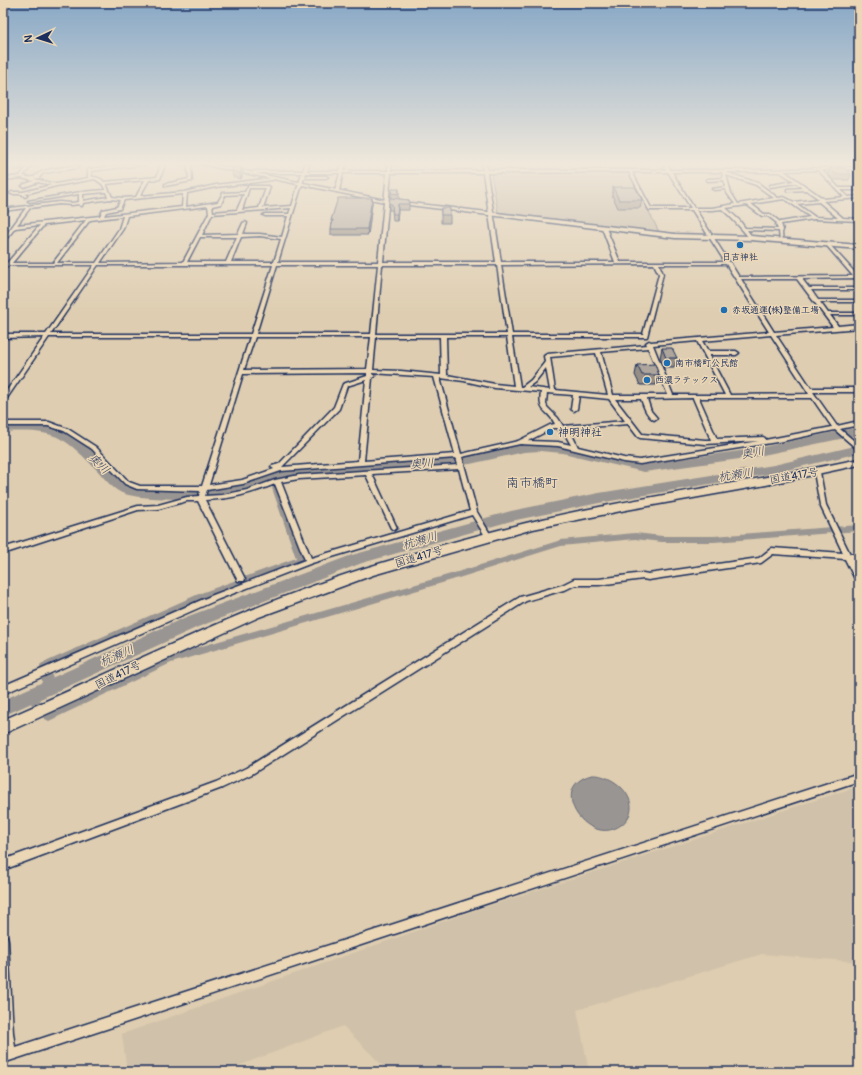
<svg xmlns="http://www.w3.org/2000/svg" width="862" height="1075" viewBox="0 0 862 1075" font-family="Pangolin,'Klee One',sans-serif">
  <style>
    .built { fill: #d0c1aa }
    .green { fill: #c2b6a3; stroke: #6e7280 }
    .water { fill: #999592; stroke: #676c7d }
    .lines { fill: none; stroke-linecap: round; stroke-linejoin: round }
    .canal { fill: #999592; fill-rule: evenodd }
    .river { fill: #999592; fill-rule: evenodd }
    .street-casing { stroke: #1b2f5e; stroke-width: 3 }
    .secondary-casing { stroke: #1b2f5e; stroke-width: 3 }
    .highway-casing { stroke: #1b2f5e; stroke-width: 3 }
    .street { fill: #ebd7b5; fill-rule: evenodd }
    .secondary { fill: #ebd7b5; fill-rule: evenodd }
    .highway { fill: #ebd7b5; fill-rule: evenodd }
    .wall { fill: #968e86; stroke: #1b2f5e }
    .shaded-wall { fill: #7a746d; stroke: #1b2f5e }
    .building { fill: #aea59c; stroke: #1b2f5e }
    .poi-dot { fill: #1f6fb2; stroke: #ebd7b5; stroke-width: 1.5 }
    .labels { text-anchor: middle; dominant-baseline: central; stroke-width: 3; stroke-linejoin: round; paint-order: stroke }
    .far-poi-label { font-size: 9px; font-weight: bold; fill: #1b2f5e; stroke: #ebd7b5; text-anchor: start }
    .poi-label { font-size: 11px; font-weight: bold; fill: #1b2f5e; stroke: #ebd7b5; text-anchor: start }
    .street-label { font-size: 11px; fill: #1b2f5e; stroke: #ebd7b5 }
    .water-label { font-size: 12px; font-style: italic; fill: #344368; stroke: #ebd7b5 }
    .quarter-label { font-size: 13px; fill: #1b2f5e; stroke: #ebd7b5 }
  </style>
  <rect width="100%" height="100%" fill="#decdb0"/>
  <filter id="ink" filterUnits="userSpaceOnUse"><feTurbulence type="fractalNoise" baseFrequency=".025" numOctaves="2"/><feDisplacementMap in="SourceGraphic" scale="8" xChannelSelector="R" yChannelSelector="G"/><feConvolveMatrix kernelMatrix="1 2 1 2 8 2 1 2 1" color-interpolation-filters="sRGB"/></filter>
  <g filter="url(#ink)">
    <path class="built" d="M859,786V962L762,954L577,1010L589,1072H389L343,1026L222,1072H127L122,1034L470,912Z"/>
    <path class="green" d="M629,172L659,232L498,212L491,173Z"/>
    <path class="water" d="M592,775C617,774 647,806 621,825C588,849 545,786 592,775Z"/>
    <g class="lines">
      <path class="canal" d="M276,485L280,488L306,560L304,562L207,599L49,670L45,671L41,670L40,667L41,664L201,593L296,558L272,488Z
        M859,525V531L714,542H662L635,539L561,546L452,580L171,663L53,719L49,721L45,719L43,716L45,713L164,657L451,574L561,540L635,533L662,536H714Z
        M47,671L51,672C53,677 54,686 52,691L48,693L44,691C42,686 41,677 43,672Z
        M32,690L36,692L42,704L41,707L37,709L33,707L27,695L28,692Z"/>
      <path class="river" d="M35,423L64,429L82,440L129,486L138,488L165,489L223,487L283,471L307,467L470,456L524,444L540,443L563,445L644,464L754,449L859,427V435L754,457L644,472L563,453L540,451L524,452L470,464L307,475C279,480 253,490 225,496C207,500 136,501 120,492C112,488 104,478 98,471C61,434 56,430 3,432V424Z
        M859,445V453L774,473L599,503L511,521L362,563L198,627L3,716V700L186,617L352,555L511,511L599,493L774,465Z"/>
      <g class="street-casing">
        <path id="street" d="M30,164H33L23,176C39,180 34,173 44,171C55,168 68,166 79,166L78,168L43,173L39,178L34,179L56,184L88,178V169L132,164H148L91,171L92,177C97,177 101,178 104,182L157,177L161,164H165L160,179L149,180L140,196L184,192L216,185L273,178L274,179L272,180L216,187L187,193L186,207L218,202L223,193L245,192L247,188H249L242,210L259,208L266,188H248V186H268L270,187L263,208L292,206L302,173H254L252,172L254,171H303L305,164H309L307,171H340L342,164H346L344,171H388V164H392L391,171L483,170L482,164H486L487,170H764L859,167V169L822,170L839,188H857L858,189L856,190H841L848,197L859,196V198L823,201L843,218L859,219V221L814,219L781,224L783,230L782,233L783,242L780,241L779,231L747,230L753,238L750,239C741,228 733,219 722,209L712,210H696L729,262L731,263V264L739,277L853,276L827,246V244H829L858,276H859V280H858L855,278L802,279L809,288H859V290H811L818,300H859V302H820L828,313H859V315H830L838,326L859,324V328L776,335L811,388H859V392H813L837,426L859,421V425L840,429L859,445V450L857,449L835,430L783,441L640,464L624,462L558,446L520,444L462,457L477,512L492,537L491,539H487L472,515L312,563L219,599L3,694V686L213,595L305,560L275,484C250,494 232,499 205,500L245,579L244,581H238L198,501H187L158,509L138,510L3,554V548L138,506L158,505L187,497L199,496L200,491L137,489L125,484L92,449L64,431L48,426H3V422H49L68,429L96,447L129,482L140,486H202L250,337H49L5,401L3,402V396L44,337L3,338V334H46L94,265H9L3,271V267L5,265H3V263H7L40,225L15,228L8,237L3,238V236L6,235L26,208L3,211V209L59,202L72,203L79,202V194L30,202L28,201L81,192L106,190L102,184L95,179L56,186L25,194L27,196L25,197L22,194H11L10,193L12,192H23L52,185L38,182L24,187L22,186L23,185L34,181L21,178L3,180V178L20,176L26,168L15,169L14,167L28,166ZM818,170L844,197L824,199L784,171ZM629,172L649,210H692L725,262H620L606,228L604,227L602,228L615,262H501L487,173ZM632,172H668L691,208H651ZM672,172H723L722,173L723,178L708,179L706,180L708,181L724,180L726,187L712,189L714,190L726,189L727,193L735,204L712,208H694ZM725,172H780L794,181L771,185H770V187L796,183L803,188L788,189H787V191L806,190L819,199L794,202L784,197L778,198L758,183ZM306,173H340L335,191L337,192L339,191L343,173H387L378,262H278L304,178H326L328,177L326,176H305ZM391,173H483L496,262H383ZM726,175L756,185L774,198L738,204L731,193ZM145,180L136,197L123,198L112,197L106,184ZM106,192L108,197L83,201V194ZM183,194L182,207L104,216L106,212L120,209L124,200ZM244,194L237,210L213,212L212,206L221,204L225,195ZM110,199L121,200L117,207L103,210L100,216L17,225L30,208L59,204L72,205L79,204L81,206H82L83,203ZM784,199L788,201L810,217L780,222L770,214H764L751,204ZM819,202L838,218L815,217L797,204ZM747,205L762,216H768L777,223L776,225L778,229L745,228L739,220L726,208ZM208,206L209,213L183,262L100,263L123,229L127,216ZM291,208L289,214H265L263,215L265,216H288L282,237L260,234H243L247,223L245,222L243,223L238,234L202,235L212,214ZM123,216L119,229L96,263H57L90,220ZM86,220L53,263H12L44,225ZM260,236L281,239L274,262H231L241,237ZM200,237H237L226,262H187ZM654,264L659,274L643,334H512L501,265ZM659,264H726L769,332L651,342L649,341L646,343L647,345L547,354L544,356L545,362L531,380L522,387H520L512,337H647L663,274ZM98,265H273L251,334H51ZM277,265H378L371,334H256ZM382,265H497L507,334H376ZM741,279H797L833,327L774,332ZM771,335L809,394L730,395L709,355H736L739,353L736,351H708L702,341ZM255,337H371L367,369L244,370ZM376,337H440L441,375L401,371L373,370ZM446,337H507L514,386L495,384L447,375ZM697,341L725,395H673L653,345ZM648,348L668,395H613L601,352ZM596,353L608,395L555,390L550,357ZM546,368L550,390L528,387L535,382ZM367,373V376L343,384L334,407L279,464L272,466L271,467L274,469L242,480L209,485L243,374ZM372,373L434,377L455,454L364,461L372,378L375,376L372,374ZM440,378L464,381L495,388L541,392C538,414 547,408 555,424L550,425L518,441L461,454ZM366,380L358,461L282,467L339,409L347,386ZM547,393L573,395L571,409L574,411L577,409L579,396L609,399L625,421L563,426L558,418L547,407L546,403ZM693,398L711,440H705L642,434L615,399H641C644,407 646,415 654,420L657,418L651,411L647,399ZM699,398H812L832,427L765,440V438L763,437L717,439ZM628,424L638,437L640,438L705,444L759,441L640,460L624,458L578,447L572,435L566,429ZM553,428H557L566,436L571,445L558,442L528,441ZM456,458L458,465L299,475L275,480L247,490L222,495L205,496L207,490L243,484L281,471ZM459,469L470,511L311,558L281,482L299,479L366,475L391,528L394,530L397,528L372,474Z
          M187,164H191L192,181L165,186V184L189,179Z
          M817,470L820,472L826,505L850,554H859V560L853,559L859,571V582L856,581L845,559L773,554L761,563L648,580L643,579L599,585H575L567,589L526,601L252,774L222,788L3,870V860L216,782L246,768L520,597L562,585L574,579H599L643,573L648,574L759,558L772,548L843,553L820,505L814,472Z
          M859,773V781L3,1063V1051H4L3,1043V935L7,936L8,940L13,1033L15,1047Z"/>
      </g>
      <g class="secondary-casing">
        <path id="secondary" d="M200,164H211L385,200L675,234L751,236L859,245V249L751,240L675,238L385,202Z
          M663,164H668L671,172H667Z"/>
      </g>
      <g class="highway-casing">
        <path id="highway" d="M859,459V465L766,485L626,510L533,529L373,575L259,617L3,734V720C123,668 240,608 365,568C436,546 507,526 579,511C672,492 766,479 859,459Z"/>
      </g>
      <use href="#street" class="street"/>
      <use href="#secondary" class="secondary"/>
      <use href="#highway" class="highway"/>
    </g>
    <path class="wall" d="M242,168L243,174L241,179L233,177L232,171Z
      M830,168L851,174L849,180H833L828,174Z
      M613,187L642,200L640,208H618L612,195Z
      M399,189V199L409,200V210H398L397,221H393L392,210H389V204L391,198V193Z
      M372,198V204L368,235H331V229L332,225L331,220Z
      M441,208L450,215V223H441Z
      M662,348L677,358L674,368H664L660,358Z
      M637,365L659,375L656,385H640L635,375Z"/>
    <path class="shaded-wall" d="M242,168L243,174L241,179L240,173Z
      M372,198V204L368,235L367,229Z
      M398,204V210L397,221V214Z"/>
    <path class="building" d="M234,167L242,168L240,173L232,171Z
      M830,168H844L851,174H835Z
      M613,187H635L642,200H619Z
      M392,189H399L398,194L391,193Z
      M338,198H372L367,229H331L333,220H331Z
      M390,198L409,200V204H398L397,214H393L392,204H389Z
      M441,208H450V215H441Z
      M662,348H672L677,358H666Z
      M655,364L659,375H642L637,365Z"/>
  </g>
  <linearGradient id="sky" x2="0" y2="1"><stop stop-color="#88a8c6"/><stop offset="0.52" stop-color="#f0e8db"/><stop offset="1" stop-color="#f0e8db" stop-opacity="0"/></linearGradient>
  <rect width="862" height="315" fill="url(#sky)"/>
  <g class="poi-dot">
    <circle cx="740" cy="245" r="4"/>
    <circle cx="724" cy="310" r="4"/>
    <circle cx="667" cy="363" r="4"/>
    <circle cx="647" cy="380" r="4"/>
    <circle cx="550" cy="432" r="4"/>
  </g>
  <g class="labels">
    <g class="far-poi-label">
      <text x="740" y="257" text-anchor="middle">日吉神社</text>
      <text x="732" y="310">赤坂通運(株)整備工場</text>
      <text x="675" y="363">南市橋町公民館</text>
      <text x="655" y="380">西濃ラテックス</text>
    </g>
    <g class="poi-label">
      <text x="558" y="432">神明神社</text>
    </g>
    <g class="street-label">
      <text transform="translate(794 476) rotate(-10)">国道417号</text>
      <text transform="translate(419 557) rotate(-17)">国道417号</text>
      <text transform="translate(118 675) rotate(-26)">国道417号</text>
    </g>
    <g class="water-label">
      <text transform="translate(753 453) rotate(-10)">奥川</text>
      <text transform="translate(99 464) rotate(44)">奥川</text>
      <text transform="translate(422 464) rotate(-4)">奥川</text>
      <text transform="translate(736 475) rotate(-9)">杭瀬川</text>
      <text transform="translate(420 541) rotate(-17)">杭瀬川</text>
      <text transform="translate(117 656) rotate(-24)">杭瀬川</text>
    </g>
    <g class="quarter-label">
      <text x="532" y="483">南市橋町</text>
    </g>
  </g>
  <rect width="862" height="1075" fill="none" stroke="#ebd7b5" stroke-width="16"/>
  <rect x="8" y="8" width="846" height="1059" fill="none" stroke="#1b2f5e" stroke-width="1.5" filter="url(#ink)"/>
  <g transform="translate(38 38) rotate(266)" stroke="#ebd7b5" stroke-width="3" paint-order="stroke">
  <path d="M0-3L7 15L0 10L-7 15Z" fill="#1b2f5e"/>
  <text y="-6" font-size="11" font-weight="bold" text-anchor="middle" fill="#1b2f5e">N</text>
  </g>
</svg>
